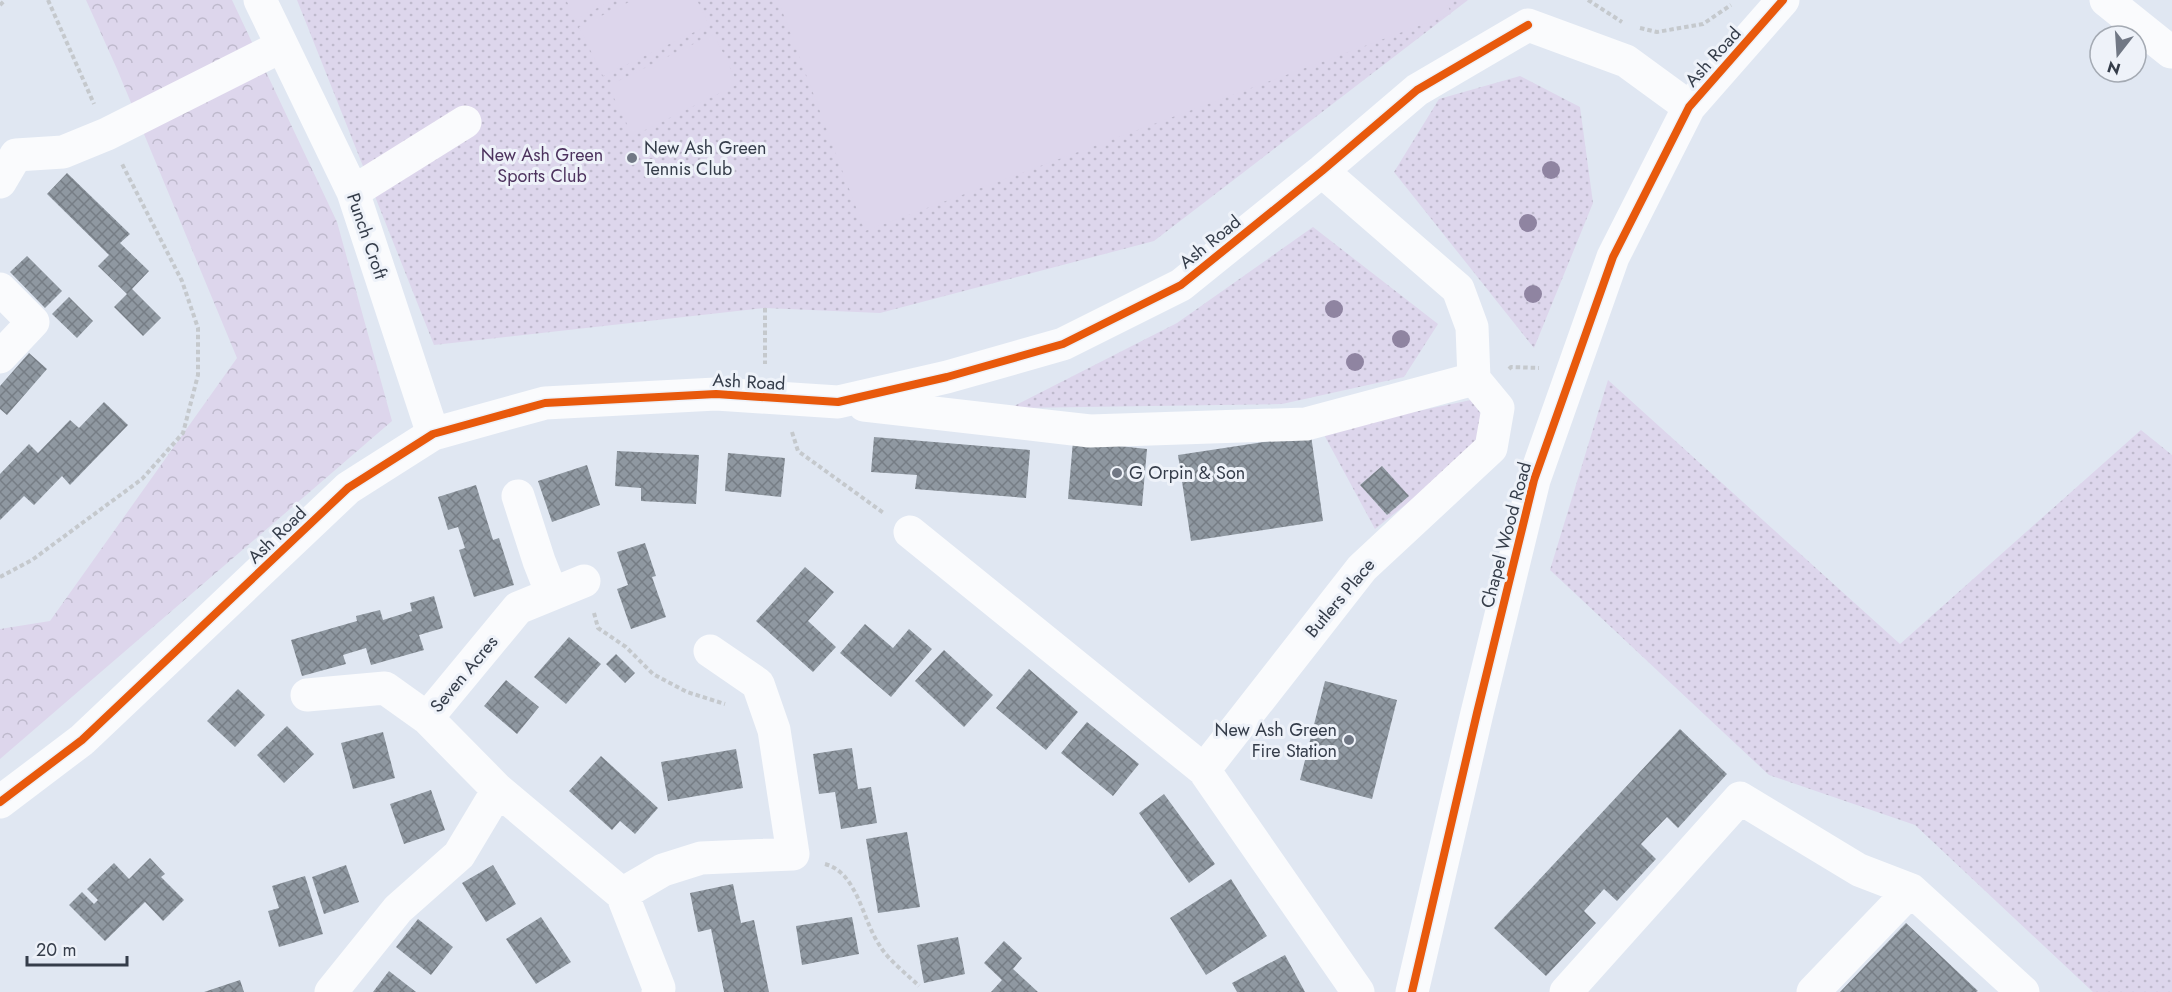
<svg xmlns="http://www.w3.org/2000/svg" width="2172" height="992" viewBox="0 0 2172 992" font-family="Jost,sans-serif">
  <style>
    .green { fill: url(#green-dots); fill-rule: evenodd }
    .forest { fill: url(#forest-crowns) }
    .pitch { fill: #ddd6ec }
    .building { fill: url(#building-cross-hatch) }
    .lines { fill: none; stroke-linecap: round; stroke-linejoin: round }
    .path { stroke: #c5c9cd; stroke-width: 4; stroke-dasharray: 4.5 3; stroke-linecap: butt }
    .minor { stroke: #fafbfd; stroke-width: 33 }
    .cycleway-casing { stroke: #eef2f9; stroke-width: 11 }
    .cycleway { stroke: #e8590c; stroke-width: 8 }
    .tree { fill: #8f84a1 }
    .poi-dot { fill: #717885; stroke: #eef2f9; stroke-width: 2 }
    .labels { text-anchor: middle; dominant-baseline: central; stroke-width: 6; stroke-linejoin: round; paint-order: stroke }
    .street-label { font-size: 18px; fill: #353d4a; stroke: #eef2f9 }
    .poi-label { font-size: 18px; fill: #353d4a; stroke: #eef2f9; text-anchor: start }
    .park-label { font-size: 18px; fill: #4d335e; stroke: #eef2f9 }
  </style>
  <defs>
    <pattern id="green-dots" width="8" height="8" patternUnits="userSpaceOnUse" patternTransform="scale(1.5)"><rect width="8" height="8" fill="#ddd6ec"/><path d="M2 2h.1M6 6h.1" fill="none" stroke="#beb9cc" stroke-width="1.8" stroke-linecap="round"/></pattern>
    <pattern id="forest-crowns" width="20" height="18" patternUnits="userSpaceOnUse" patternTransform="scale(1.5)"><rect width="20" height="18" fill="#ddd6ec"/><path d="M2 6a3 3 0 1 1 6 0M12 15a3 3 0 1 1 6 0" fill="none" stroke="#beb9cc"/></pattern>
    <pattern id="building-cross-hatch" width="8" height="8" patternUnits="userSpaceOnUse" patternTransform="scale(1.5)"><rect width="8" height="8" fill="#8f98a1"/><path d="M0 0l8 8M0 8l8-8" fill="none" stroke="#767d85"/></pattern>
  </defs>
  <rect width="100%" height="100%" fill="#e0e7f2"/>
  <path class="green" d="M297,0H1468L1154,241L880,313L765,308L434,345Z
    M1520,76L1580,107L1593,203L1534,348L1394,172L1439,99Z
    M1313,227L1438,324L1404,377L1282,404L1010,408L1177,323Z
    M1608,380L1900,644L2141,430L2172,455V992H2093L1915,825L1769,775L1550,570Z
    M1471,400L1485,419L1483,443L1375,529L1322,431ZM1382,466L1408,496L1387,515L1360,485Z"/>
  <path class="forest" d="M86,0H232L337,222L392,421L0,759V629L50,621L237,358L117,69Z"/>
  <path class="pitch" d="M566,0H613L576,19Z
    M633,0H697L709,25L603,76L579,27Z
    M778,0H1446L1451,14L865,231Z
    M714,34L738,84L633,136L608,86Z"/>
  <path class="building" d="M67,173L130,234L120,243L149,271L132,289L161,318L143,336L114,307L127,294L98,266L109,255L47,194Z
    M27,256L62,291L45,308L10,272Z
    M69,297L93,321L77,338L52,314Z
    M29,353L47,369L7,415L0,409V386Z
    M104,402L128,425L70,485L62,476L34,505L24,496L0,520V474L29,444L38,453L70,420L79,428Z
    M1311,435L1323,521L1191,541L1178,455Z
    M874,437L1030,450L1026,498L915,489L917,475L871,472Z
    M1073,441L1147,449L1142,506L1068,499Z
    M617,451L699,455L696,504L641,501V488L615,486Z
    M728,453L785,458L781,497L725,491Z
    M587,465L600,505L552,522L538,481Z
    M1382,466L1409,496L1387,515L1360,485Z
    M476,485L493,540L499,538L514,585L474,597L459,550L465,548L458,527L448,530L438,497Z
    M645,543L656,576L652,577L666,617L631,629L617,589L628,585L617,552Z
    M805,567L834,592L808,621L836,647L813,672L756,621Z
    M434,596L443,628L419,635L424,650L371,665L366,648L343,655L346,664L302,676L291,640L357,621L356,616L380,610L383,620L412,611L410,603Z
    M865,624L893,648L909,629L932,649L891,697L840,653Z
    M569,637L601,664L566,704L534,677Z
    M944,650L993,695L964,727L915,681Z
    M616,654L635,673L625,683L606,664Z
    M1029,669L1078,712L1046,750L996,708Z
    M506,680L539,707L517,734L484,706Z
    M1325,681L1397,700L1372,799L1300,780Z
    M238,689L265,715L235,747L207,721Z
    M1087,722L1139,764L1113,796L1061,753Z
    M287,726L314,754L284,783L257,755Z
    M1680,729L1727,774L1678,828L1667,817L1641,844L1656,859L1617,901L1604,889L1584,911L1596,923L1546,976L1494,928Z
    M383,732L395,778L353,789L341,743Z
    M852,748L858,789L871,787L877,823L841,829L835,792L819,794L813,754Z
    M736,749L743,788L668,801L661,762Z
    M601,756L658,808L635,834L620,821L612,830L569,791Z
    M431,790L445,830L404,844L390,804Z
    M1164,794L1215,864L1189,883L1139,813Z
    M907,832L920,907L878,913L866,839Z
    M150,858L165,874L161,877L184,900L163,921L145,902L105,941L69,905L82,892L94,904L98,900L87,889L114,863L129,879Z
    M346,865L359,902L324,914L312,877Z
    M493,865L516,904L486,922L462,883Z
    M305,876L323,934L279,947L268,911L279,908L272,886Z
    M1231,879L1267,936L1206,975L1170,918Z
    M733,884L741,923L754,920L769,992H724L711,929L698,932L690,893Z
    M541,917L571,962L536,984L506,939Z
    M852,917L859,954L802,965L796,926Z
    M418,919L453,947L431,975L396,947Z
    M1906,923L1978,991L1976,992H1840Z
    M958,937L965,974L924,983L917,945Z
    M1004,941L1022,958L1013,969L1038,992H991L1002,980L984,963Z
    M1285,955L1305,992H1237L1232,983Z
    M389,971L416,992H373Z
    M240,980L244,992H204Z"/>
  <g class="lines">
    <path class="path" d="M48,0L94,104
      M1588,0L1622,22
      M0,5L5,0
      M1640,28L1657,32L1703,24L1731,5
      M765,308V364
      M1509,369L1511,367L1539,368
      M792,432L798,451L885,514
      M0,577L32,560L142,479L183,433L198,375V328L182,281L121,162
      M594,613L598,628L626,647L653,674L687,692L725,704
      M825,864C858,873 862,920 880,946C889,961 907,974 919,986"/>
    <path class="minor" d="M260,0L353,192L433,434
      M2106,0L2171,52
      M1528,25L1626,61L1689,107
      M0,182L16,155L63,152L107,134L282,46
      M353,192L465,122
      M0,289L33,322L0,357
      M864,405L1090,431L1306,424L1474,379L1472,327L1458,289L1322,171
      M518,496L539,561L552,594
      M910,532L1204,770
      M584,581L518,608L427,718L498,790L622,894L659,988L658,992
      M307,695L385,688L427,718
      M0,802L82,740L348,488L433,434L545,403L716,394L838,402L947,377L1063,344L1181,285L1322,171L1417,90L1528,25
      M622,894L663,870L701,858L793,854L774,730L758,684L710,651
      M331,992L398,909L459,855L498,790
      M1358,992L1204,770L1362,568L1491,448L1498,408L1474,379
      M1412,992L1477,713L1534,480L1613,257L1689,107L1783,0
      M1566,992L1740,798L1859,870L1911,890L2023,992
      M1813,992L1911,890"/>
    <g class="cycleway-casing">
      <path id="cycleway" d="M0,802L82,740L348,488L433,434L545,403L716,394L838,402L947,377L1063,344L1181,285L1322,171L1417,90L1528,25
        M1412,992L1477,713L1534,480L1613,257L1689,107L1783,0"/>
    </g>
    <use href="#cycleway" class="cycleway"/>
  </g>
  <g class="tree">
    <circle cx="1551" cy="170" r="9"/>
    <circle cx="1528" cy="223" r="9"/>
    <circle cx="1533" cy="294" r="9"/>
    <circle cx="1334" cy="309" r="9"/>
    <circle cx="1401" cy="339" r="9"/>
    <circle cx="1355" cy="362" r="9"/>
  </g>
  <g class="poi-dot">
    <circle cx="632" cy="158" r="6"/>
    <circle cx="1117" cy="473" r="6"/>
    <circle cx="1349" cy="740" r="6"/>
  </g>
  <g class="labels">
    <g class="street-label">
      <text transform="translate(1713 57) rotate(-48)">Ash Road</text>
      <text transform="translate(367 236) rotate(71)">Punch Croft</text>
      <text transform="translate(1210 242) rotate(-39)">Ash Road</text>
      <text transform="translate(749 382) rotate(3)">Ash Road</text>
      <text transform="translate(277 535) rotate(-44)">Ash Road</text>
      <text transform="translate(1506 535) rotate(-75)">Chapel Wood Road</text>
      <text transform="translate(1340 598) rotate(-50)">Butlers Place</text>
      <text transform="translate(464 674) rotate(-50)">Seven Acres</text>
    </g>
    <g class="poi-label">
      <text x="644" y="148">New Ash Green<tspan x="644" dy="21">Tennis Club</tspan></text>
      <text x="1129" y="473">G Orpin &amp; Son</text>
      <text x="1337" y="730" text-anchor="end">New Ash Green<tspan x="1337" dy="21">Fire Station</tspan></text>
    </g>
    <g class="park-label">
      <text x="542" y="155">New Ash Green<tspan x="542" dy="21">Sports Club</tspan></text>
    </g>
  </g>
  <g transform="translate(2118 54) rotate(197)"><circle r="28" fill="#eef2f9" stroke="#a4aab3" stroke-width="1.5"/>
  <path d="M0-4.5L10 22L0 15L-10 22Z" fill="#717885"/>
  <text y="-9" font-size="16" font-weight="bold" text-anchor="middle" fill="#353d4a">N</text>
  </g>
  <path d="M27 956v9h100v-9" fill="none" stroke="#353d4a" stroke-width="3"/>
  <text x="36" y="956" font-size="18" fill="#353d4a" stroke="#eef2f9" stroke-width="4.5" paint-order="stroke">20 m</text>
</svg>
